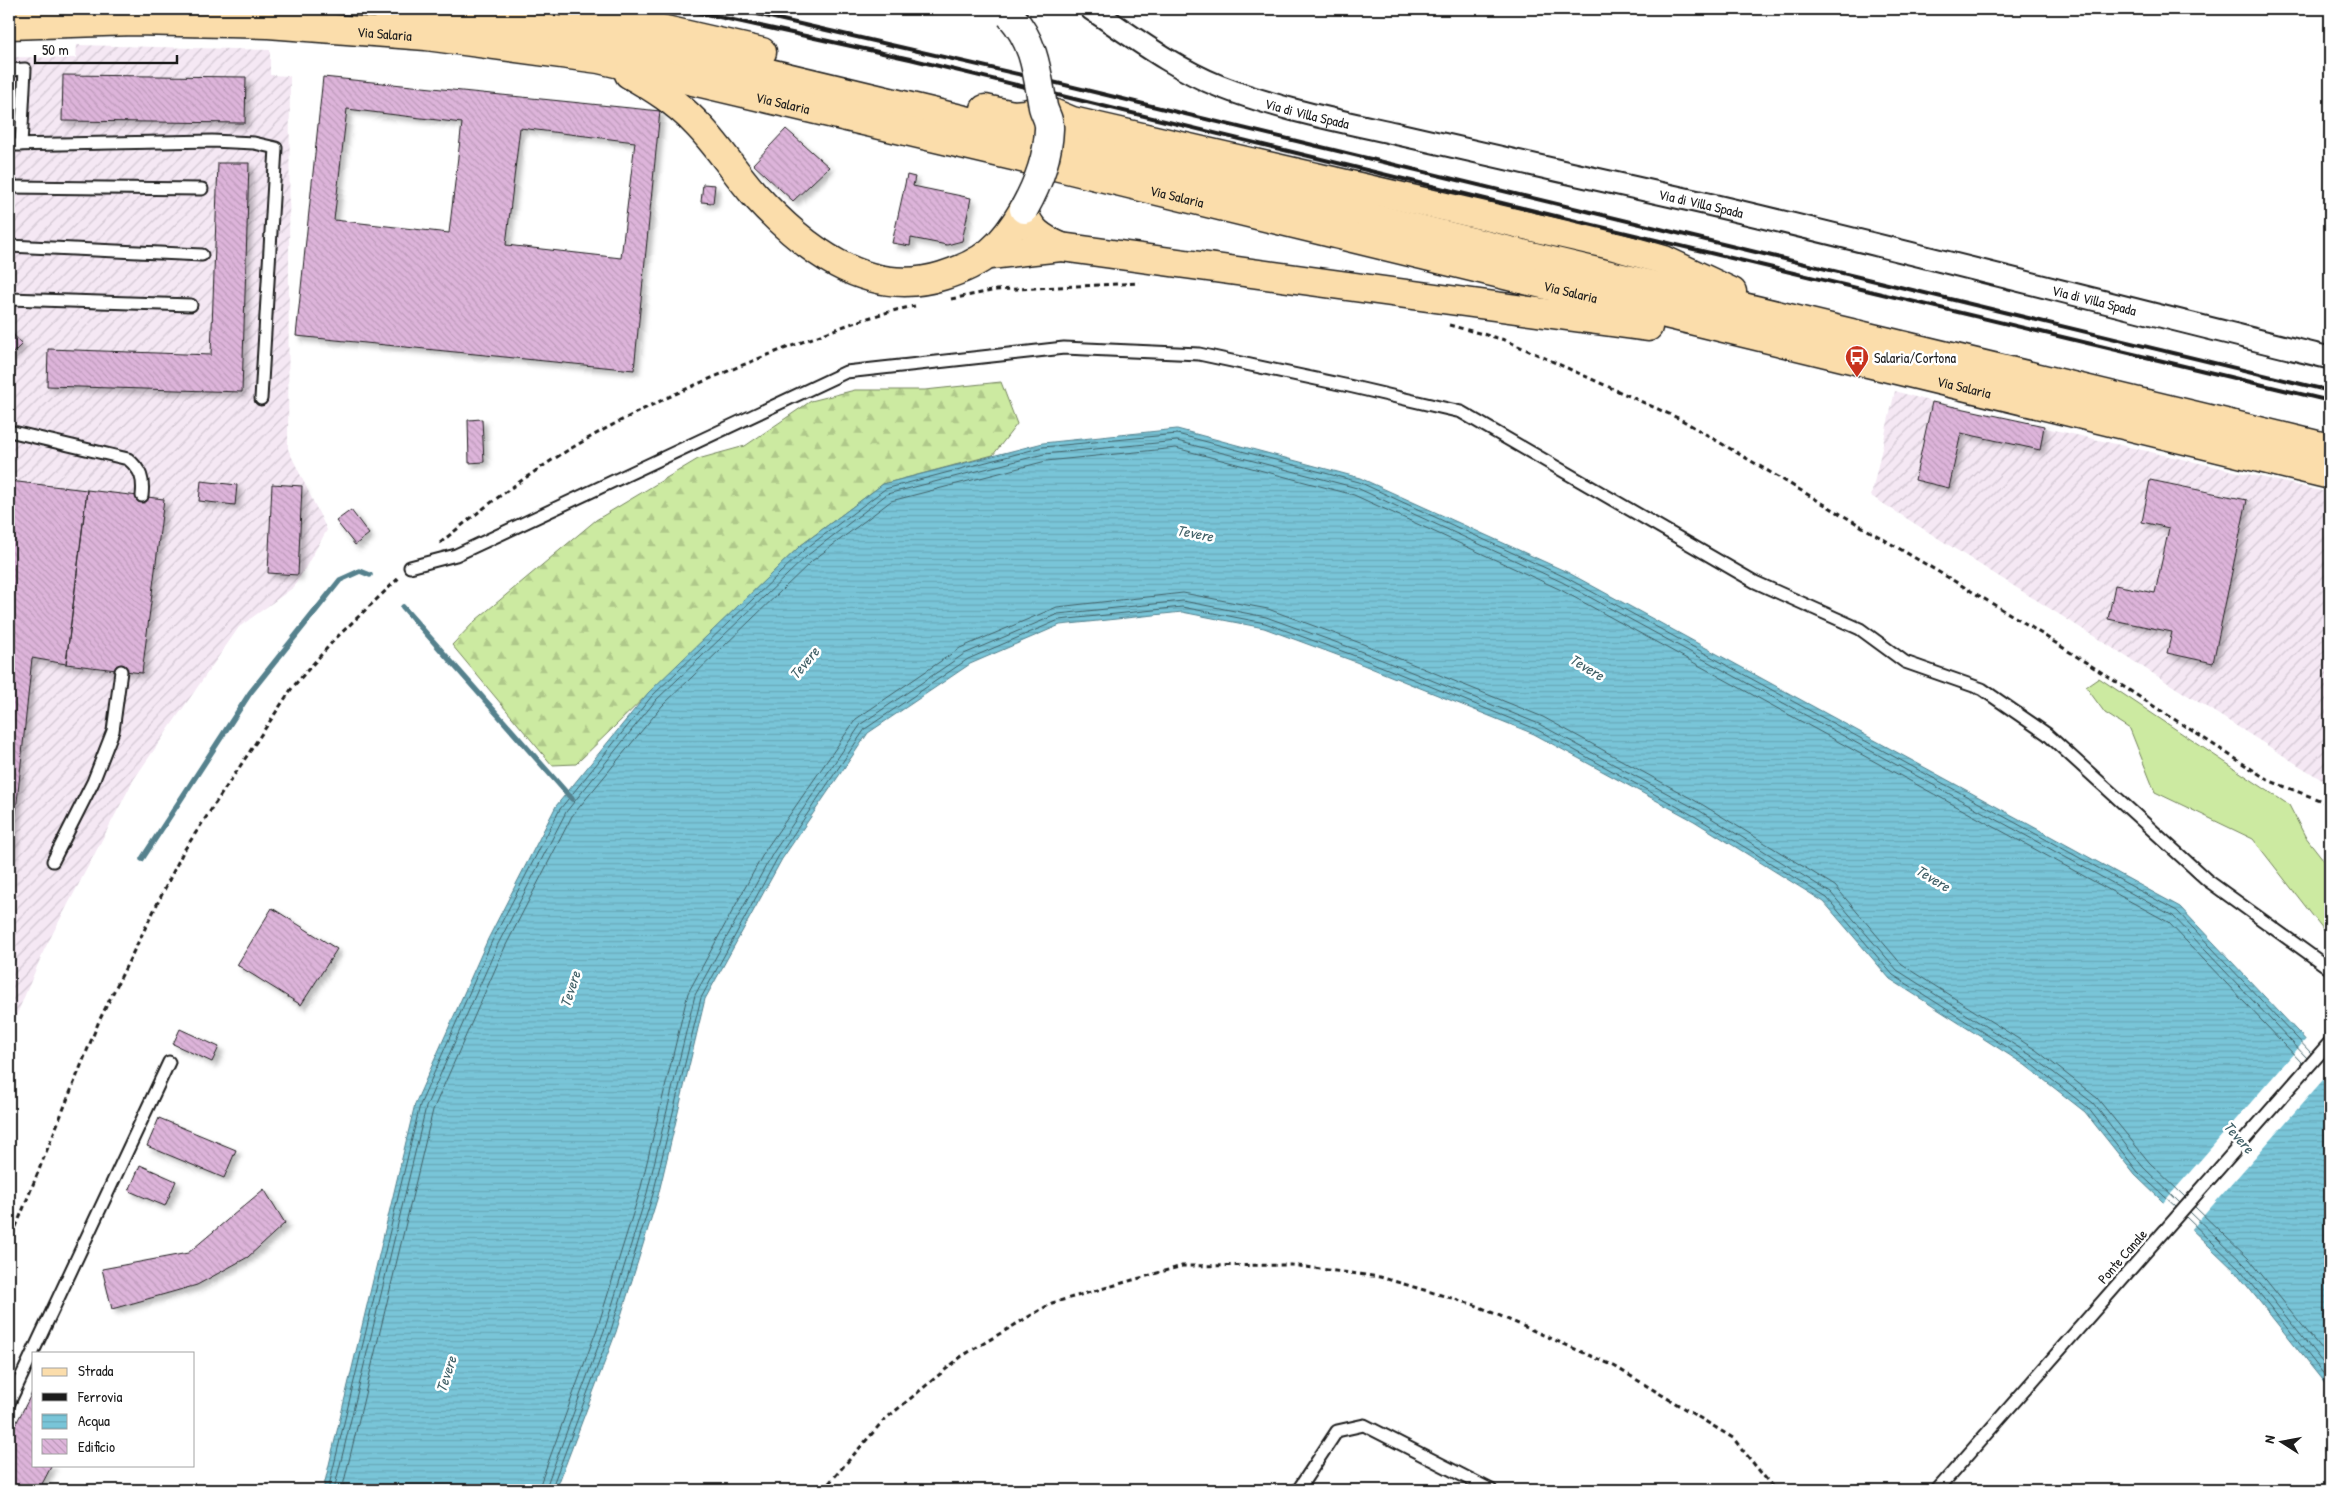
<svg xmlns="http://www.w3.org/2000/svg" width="2339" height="1499" viewBox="0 0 2339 1499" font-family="'Patrick Hand',sans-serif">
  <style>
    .industrial { fill: url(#industrial-furrows) }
    .grass { fill: #cceaa1; stroke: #74835e }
    .forest { fill: url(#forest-firs); stroke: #74835e }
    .water { fill: url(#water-rules); stroke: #54818d }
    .pier { fill: #fff }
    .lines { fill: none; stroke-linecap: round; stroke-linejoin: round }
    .shore { stroke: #416067; stroke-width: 1 }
    .stream { stroke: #54818d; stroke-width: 5.5 }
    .building { fill: url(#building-back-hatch); stroke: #1c1c1c; fill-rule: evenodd; filter: url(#shadow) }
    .service-casing { stroke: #1c1c1c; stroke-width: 15 }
    .minor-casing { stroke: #1c1c1c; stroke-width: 25 }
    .primary-casing { stroke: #1c1c1c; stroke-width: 31 }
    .path { stroke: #1c1c1c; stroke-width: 3; stroke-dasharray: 5 4; stroke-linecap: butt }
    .service { stroke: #fff; stroke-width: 11 }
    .minor { stroke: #fff; stroke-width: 21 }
    .primary { stroke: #fbddab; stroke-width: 28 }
    .rail { stroke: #1c1c1c; stroke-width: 4 }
    .tertiary-bridge-casing { stroke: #1c1c1c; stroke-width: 31; stroke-linecap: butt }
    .tertiary-bridge { stroke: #fff; stroke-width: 28 }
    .labels { text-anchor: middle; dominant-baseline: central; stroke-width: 5; stroke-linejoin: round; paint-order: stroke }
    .street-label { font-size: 14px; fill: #1c1c1c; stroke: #fff }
    .poi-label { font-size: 14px; fill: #1c1c1c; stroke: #fff; text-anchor: start }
    .water-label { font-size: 15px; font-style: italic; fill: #416067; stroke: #fff }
  </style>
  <defs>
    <pattern id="industrial-furrows" width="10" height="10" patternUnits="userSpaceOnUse" patternTransform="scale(1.25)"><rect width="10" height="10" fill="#f5e8f4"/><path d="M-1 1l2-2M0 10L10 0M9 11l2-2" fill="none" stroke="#d1c6d1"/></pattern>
    <pattern id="forest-firs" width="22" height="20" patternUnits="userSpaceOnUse" patternTransform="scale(1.25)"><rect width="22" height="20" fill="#cceaa1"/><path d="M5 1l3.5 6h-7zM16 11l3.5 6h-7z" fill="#afc88a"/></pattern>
    <pattern id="water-rules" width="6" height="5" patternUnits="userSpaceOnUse" patternTransform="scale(1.25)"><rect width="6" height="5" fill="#79c5d8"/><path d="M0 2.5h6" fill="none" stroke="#68a9b9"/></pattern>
    <pattern id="building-back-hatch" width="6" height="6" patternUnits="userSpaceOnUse" patternTransform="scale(1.25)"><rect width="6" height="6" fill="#ddb4da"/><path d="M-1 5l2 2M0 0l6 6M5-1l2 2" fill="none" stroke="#bd9aba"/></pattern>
    <filter id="shadow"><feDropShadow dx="4.5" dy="4.5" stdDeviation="2.5" flood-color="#0004"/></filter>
  </defs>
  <rect width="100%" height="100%" fill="#fff"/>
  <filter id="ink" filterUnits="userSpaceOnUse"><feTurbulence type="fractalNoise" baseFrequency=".02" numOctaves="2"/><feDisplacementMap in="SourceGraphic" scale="10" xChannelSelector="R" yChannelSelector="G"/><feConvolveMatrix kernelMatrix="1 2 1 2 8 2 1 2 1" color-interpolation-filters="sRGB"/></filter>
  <g filter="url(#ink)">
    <path class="industrial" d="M77,45L270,50V75L290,76L288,449L327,530L294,587L239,627L134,779L44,950L9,1033V57L76,58Z
      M1895,391L1932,402L2330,493V785L1871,496Z"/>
    <path class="grass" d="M2099,678L2289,805L2305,836L2330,868V941L2327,934L2253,839L2155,792L2130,729L2105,713L2086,687Z"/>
    <path class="forest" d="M1001,382L1017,424L993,455L883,484L800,546L576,764L552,765L452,645L476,620L596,520L698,459L745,446L811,401L855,390H925Z"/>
    <path class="water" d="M1177,429L1360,478L1567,572L2180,907L2330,1066V1390L2236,1272L2135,1175L2085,1112L2025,1065L1890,979L1824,902L1694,821L1534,734L1356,662L1264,628L1182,612L1060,625L970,664L868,733L782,859L705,999L658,1196L616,1332L556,1490H323L415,1104L488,939L556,806L648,693L800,546L883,484L1043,443Z"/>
    <path class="pier" d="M2307,1038L2330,1062V1072L2190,1231L2162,1204Z"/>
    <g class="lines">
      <path class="shore" d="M2195,1207L2250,1260L2330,1360
        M2190,1212L2245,1265L2330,1372
        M2186,1217L2240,1269L2330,1382
        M328,1490L420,1105L492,941L560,809L652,696L804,550L885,489L1043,447L1177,434L1359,482L1565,577L2177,911L2311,1053
        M334,1490L426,1107L498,944L566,812L656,700L808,555L887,494L1044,454L1177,441L1357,488L1562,582L2173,916L2307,1058
        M342,1490L433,1110L505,947L572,816L662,706L812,561L891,501L1046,461L1176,448L1354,495L1559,589L2168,922L2302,1063
        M538,1490L598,1326L640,1191L688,993L766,849L856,719L960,648L1057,607L1183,593L1268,609L1363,644L1543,717L1703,805L1835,886L1902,965L2036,1050L2097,1098L2149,1162L2185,1197
        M545,1490L605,1328L647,1193L695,995L773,853L861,724L964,654L1058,614L1183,601L1266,617L1360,651L1539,724L1700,811L1831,893L1897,970L2032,1056L2093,1103L2143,1167L2180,1203
        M551,1490L611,1330L653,1194L701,998L778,857L865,729L968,659L1059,620L1182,607L1265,623L1358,657L1536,729L1696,817L1827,898L1893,975L2028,1061L2088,1108L2138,1172L2176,1207"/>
      <path class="stream" d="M403,607L572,799
        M142,859L250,693L340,580L360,571L370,575"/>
    </g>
    <path class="building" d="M63,75L246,77L245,123L62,121Z
      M323,77L660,111L634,370L296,336ZM347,109L462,123L449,233L334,220ZM520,128L635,142L621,258L506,245Z
      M786,129L829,167L793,201L753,164Z
      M218,163H249L242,392L47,386L48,349L211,355Z
      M907,175L915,177L913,186L971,198L962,241L947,245L911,238L910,246L892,243Z
      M703,184L715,185L713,203L701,202Z
      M9,330L22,344L9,357Z
      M1932,402L2044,426L2040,450L1961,433L1949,488L1915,480Z
      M482,419L484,462L469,463L468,420Z
      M2150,480L2247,500L2213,663L2167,653L2172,632L2108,619L2115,585L2155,593L2169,528L2142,522Z
      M9,481L87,490L66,664L32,658L9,879Z
      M201,481L237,485L235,505L199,501Z
      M272,484L302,486L298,575L268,573Z
      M87,490L164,499L142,673L66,664Z
      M351,510L369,534L355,545L336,521Z
      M272,908L337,949L301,1005L237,965Z
      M180,1029L219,1047L212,1062L173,1044Z
      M159,1118L236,1150L224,1178L147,1146Z
      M140,1165L176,1181L165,1206L129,1191Z
      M264,1189L285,1223L248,1257L197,1285L112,1309L102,1269L188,1253Z
      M34,1389V1465H52L42,1484L53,1490H9V1437Z"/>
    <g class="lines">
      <g class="service-casing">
        <path id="service" d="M9,70L25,69L21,145
          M9,145L212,141L254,143L276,148L261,399
          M9,187L202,189
          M9,246L202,255
          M9,299L191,305
          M9,431L128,459C141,470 144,479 142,496
          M410,567L456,555L846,372L1064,348L1199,354L1349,386L1461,412L1755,582L1860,629L1905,662L1982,689L2047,734L2207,880L2330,969
          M53,861L93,782L113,731L121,671
          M9,1403L169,1062
          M1298,1490L1337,1431L1364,1425L1491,1490
          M1937,1490L2330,1042"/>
      </g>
      <g class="minor-casing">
        <g id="minor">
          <path id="s1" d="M1091,9C1132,36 1172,67 1219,86C1275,108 1335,120 1394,133C1496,157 1597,179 1699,202C1910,251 2119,307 2330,358"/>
        </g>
      </g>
      <g class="primary-casing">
        <g id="primary">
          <path d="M386,9C496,18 599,35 707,58L2330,448"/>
          <path d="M573,9L762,52"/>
          <path id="s2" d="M9,25L134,21L268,24L426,36L599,59L1051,165L2330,475"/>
          <path d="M629,74C654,88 676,102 696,123C717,144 733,170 753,193C801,246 866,300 942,276C984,263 1002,247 1024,209"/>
          <path d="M985,109L1013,115L1025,114L1043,109L1072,121L1607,244L1664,260L1732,292"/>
          <path d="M1024,209C1027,230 1043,239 1061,247L1648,327"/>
          <path d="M990,255L1061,247"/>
        </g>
      </g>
      <path class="path" d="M951,299L996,290L1139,283
        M1449,325L1505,340L1680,419L2020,620L2270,781L2330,804
        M440,543C480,510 521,479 565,452C636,409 712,376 789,347C831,331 872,314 915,306
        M9,1244L99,1021L183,852L292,688L335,639L401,576
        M823,1490L883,1421L962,1356L1052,1303L1182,1266L1291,1265L1380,1277L1475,1305L1614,1366L1733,1438L1775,1490"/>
      <use href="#service" class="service"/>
      <use href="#minor" class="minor"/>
      <use href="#primary" class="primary"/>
      <path class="rail" d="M683,9L910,59L1572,220L2330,401
        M735,9L1061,84L2330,391"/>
      <g class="tertiary-bridge-casing">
        <path id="tertiary-bridge" d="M1010,15C1035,43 1037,72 1043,107C1045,115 1050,120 1049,129C1048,158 1038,184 1024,209"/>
      </g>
      <use href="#tertiary-bridge" class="tertiary-bridge"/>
    </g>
  </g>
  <defs>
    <g id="bus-pin" transform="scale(1.25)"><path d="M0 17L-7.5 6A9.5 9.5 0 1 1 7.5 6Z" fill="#c8321e" stroke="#fff"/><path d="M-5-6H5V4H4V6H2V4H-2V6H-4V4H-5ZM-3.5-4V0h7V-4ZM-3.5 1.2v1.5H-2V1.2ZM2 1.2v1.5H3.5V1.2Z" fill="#fff"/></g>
  </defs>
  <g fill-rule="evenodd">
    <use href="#bus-pin" x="1857" y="357"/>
  </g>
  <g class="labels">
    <g class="street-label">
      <text stroke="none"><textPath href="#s2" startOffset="376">Via Salaria</textPath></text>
      <text stroke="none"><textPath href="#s2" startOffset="781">Via Salaria</textPath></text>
      <text stroke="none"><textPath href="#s1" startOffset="242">Via di Villa Spada</textPath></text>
      <text stroke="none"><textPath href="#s2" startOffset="1186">Via Salaria</textPath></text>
      <text stroke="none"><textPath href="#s1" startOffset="646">Via di Villa Spada</textPath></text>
      <text stroke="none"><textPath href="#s2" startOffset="1591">Via Salaria</textPath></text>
      <text stroke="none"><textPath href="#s1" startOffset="1051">Via di Villa Spada</textPath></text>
      <text stroke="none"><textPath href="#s2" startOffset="1996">Via Salaria</textPath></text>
      <text transform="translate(2122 1256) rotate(-49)">Ponte Canale</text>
    </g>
    <g class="poi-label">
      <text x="1874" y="357">Salaria/Cortona</text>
    </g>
    <g class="water-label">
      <text transform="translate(1195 533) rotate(11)">Tevere</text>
      <text transform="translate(804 663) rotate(-50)">Tevere</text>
      <text transform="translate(1587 667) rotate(31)">Tevere</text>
      <text transform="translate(1933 878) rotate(31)">Tevere</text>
      <text transform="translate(570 989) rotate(-72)">Tevere</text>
      <text transform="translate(2239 1137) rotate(48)">Tevere</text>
      <text transform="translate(446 1374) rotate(-72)">Tevere</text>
    </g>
  </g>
  <rect width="2339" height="1499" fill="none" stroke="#fff" stroke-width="30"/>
  <rect x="15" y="15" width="2309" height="1469" fill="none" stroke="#1c1c1c" stroke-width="2" filter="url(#ink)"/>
  <rect x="32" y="1352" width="162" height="115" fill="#ffffff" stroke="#a4a4a4"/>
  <rect x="42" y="1368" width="25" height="8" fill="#fbddab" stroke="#a4a4a4"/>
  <text x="78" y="1376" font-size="15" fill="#1c1c1c">Strada</text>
  <rect x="42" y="1393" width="25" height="8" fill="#1c1c1c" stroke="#a4a4a4"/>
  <text x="78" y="1402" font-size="15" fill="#1c1c1c">Ferrovia</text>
  <rect x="42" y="1414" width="25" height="15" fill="url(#water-rules)" stroke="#a4a4a4"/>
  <text x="78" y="1426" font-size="15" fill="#1c1c1c">Acqua</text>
  <rect x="42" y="1439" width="25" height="15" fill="url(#building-back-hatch)" stroke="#a4a4a4"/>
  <text x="78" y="1452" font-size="15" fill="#1c1c1c">Edificio</text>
  <g transform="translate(2282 1442) rotate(281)" stroke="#ffffff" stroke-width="4" paint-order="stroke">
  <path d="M0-4L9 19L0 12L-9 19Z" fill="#1c1c1c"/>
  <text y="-8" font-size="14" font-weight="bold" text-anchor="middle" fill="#1c1c1c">N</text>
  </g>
  <path d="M35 55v8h142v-8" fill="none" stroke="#1c1c1c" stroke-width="2.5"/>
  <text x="42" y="55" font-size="15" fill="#1c1c1c" stroke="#ffffff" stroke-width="4" paint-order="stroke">50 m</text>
</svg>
